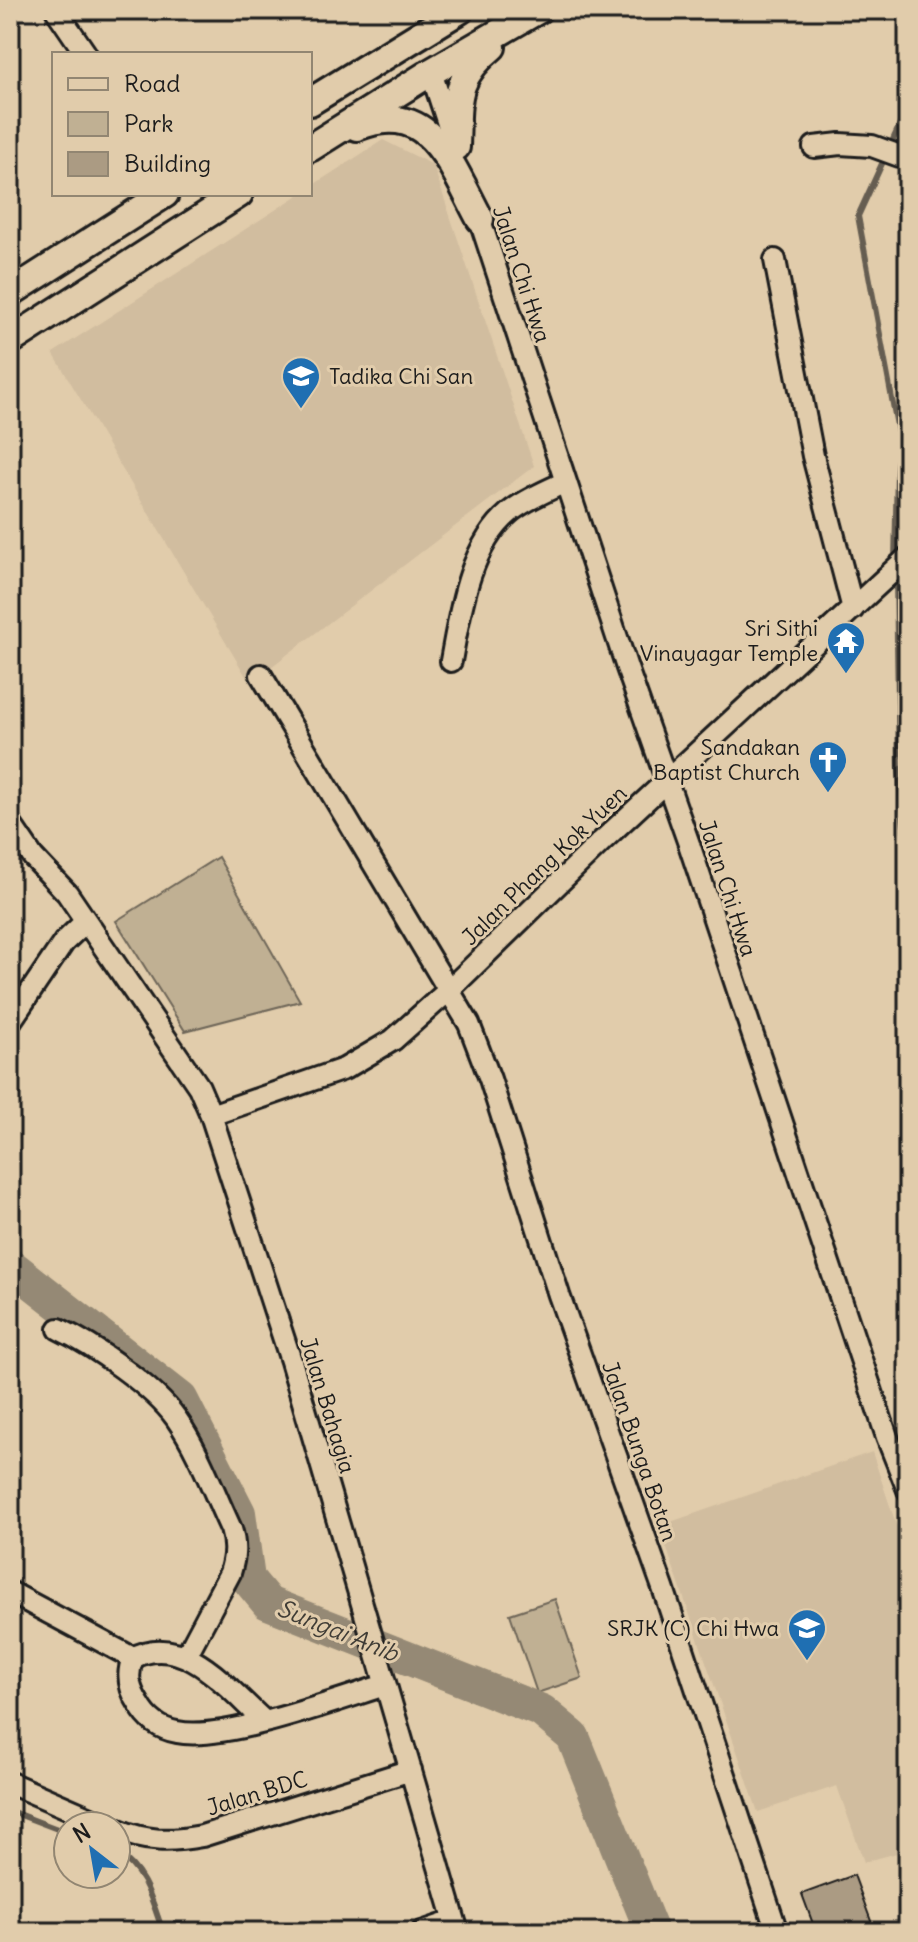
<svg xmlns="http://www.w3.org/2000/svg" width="918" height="1942" viewBox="0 0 918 1942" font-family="Delius,sans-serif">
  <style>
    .built { fill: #d1bd9f }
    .green { fill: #c0b093; stroke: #6e6658; stroke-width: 2 }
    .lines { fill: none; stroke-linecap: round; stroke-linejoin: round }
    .stream { stroke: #655d51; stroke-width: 6 }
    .river { stroke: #958974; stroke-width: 34 }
    .building { fill: #ab9b83; stroke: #1c1c1c; stroke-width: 2 }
    .minor-casing { stroke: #1c1c1c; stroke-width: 26 }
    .major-casing { stroke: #1c1c1c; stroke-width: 32 }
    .minor { stroke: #e1ccab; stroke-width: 20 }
    .major { stroke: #e1ccab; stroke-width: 26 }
    .labels { text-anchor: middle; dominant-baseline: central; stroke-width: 6; stroke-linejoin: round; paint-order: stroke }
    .street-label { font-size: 22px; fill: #1c1c1c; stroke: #e1ccab }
    .poi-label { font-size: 22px; fill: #1c1c1c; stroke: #e1ccab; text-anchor: end }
    .water-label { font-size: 24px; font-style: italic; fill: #403d36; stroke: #e1ccab }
  </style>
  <rect width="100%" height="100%" fill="#e1ccab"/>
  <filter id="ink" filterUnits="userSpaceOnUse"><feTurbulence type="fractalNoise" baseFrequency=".0125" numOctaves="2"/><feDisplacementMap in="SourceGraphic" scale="16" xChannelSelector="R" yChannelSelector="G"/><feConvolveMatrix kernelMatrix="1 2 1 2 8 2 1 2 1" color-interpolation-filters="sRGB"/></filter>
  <g filter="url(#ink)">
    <path class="built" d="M383,140L433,165L534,466L250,683L53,353L300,194H310V187Z
      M872,1452L896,1524L908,1539V1850L864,1862L837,1786L758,1812L659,1526Z"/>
    <path class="green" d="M218,857L300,1001L185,1031L116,921Z
      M555,1599L582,1678L537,1693L510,1614Z"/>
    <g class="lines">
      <path class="stream" d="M895,562L897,469L900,442L858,216L908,107
        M896,577L899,770L908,873
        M10,1811L68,1833
        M116,1852C146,1871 152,1901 163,1932"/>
      <path class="river" d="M10,1265L181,1399L239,1513L248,1579L268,1603L542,1711L573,1737L652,1932"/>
    </g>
    <path class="building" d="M854,1875L875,1932H816L802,1894Z"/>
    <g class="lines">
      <g class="minor-casing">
        <path id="minor" d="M56,10L86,54
          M431,72L451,133
          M814,147L840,144L872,146L908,159
          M475,205L627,668L689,844L887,1437L908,1490
          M775,260L813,456L853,609
          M451,661C460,612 469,546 510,512C526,499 547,491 565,482
          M261,675L469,1024L490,1079L559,1295L663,1588L777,1932
          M10,823L33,857L67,893L199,1087L211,1115L291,1361L458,1932
          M10,1022L64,942L86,921
          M211,1115L344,1069L393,1040L449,990L602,841L908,557
          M59,1329C93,1345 154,1387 176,1418C199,1451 214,1493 231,1529C236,1545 235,1557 230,1573L186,1656
          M10,1592L133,1658
          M264,1721C230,1691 183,1630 133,1658C126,1675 129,1689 139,1704C147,1719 160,1729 177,1732C223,1742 337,1700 385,1685
          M10,1783L109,1826
          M116,1829C146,1842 170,1842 202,1836L411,1770
          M422,1932L454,1921"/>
      </g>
      <g class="major-casing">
        <path id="major" d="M310,102L460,10
          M357,127C431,97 451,166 480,219
          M456,147C458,100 453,79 492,47
          M310,148L431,72L538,10
          M10,293L165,194
          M10,341L239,194"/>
      </g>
      <use href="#minor" class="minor"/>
      <use href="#major" class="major"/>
    </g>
  </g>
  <defs>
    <g id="school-pin" transform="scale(2)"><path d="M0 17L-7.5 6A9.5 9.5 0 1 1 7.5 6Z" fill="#1f6fb2" stroke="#e1ccab"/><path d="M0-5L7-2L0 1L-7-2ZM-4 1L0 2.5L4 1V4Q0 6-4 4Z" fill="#fff"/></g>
    <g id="temple-pin" transform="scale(2)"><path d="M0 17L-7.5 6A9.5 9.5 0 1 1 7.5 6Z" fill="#1f6fb2" stroke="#e1ccab"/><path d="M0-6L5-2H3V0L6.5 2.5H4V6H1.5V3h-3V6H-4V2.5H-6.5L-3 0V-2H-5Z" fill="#fff"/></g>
    <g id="church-pin" transform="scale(2)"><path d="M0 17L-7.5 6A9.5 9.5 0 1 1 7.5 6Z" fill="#1f6fb2" stroke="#e1ccab"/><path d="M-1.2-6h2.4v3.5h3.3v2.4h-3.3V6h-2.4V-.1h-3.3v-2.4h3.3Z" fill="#fff"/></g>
  </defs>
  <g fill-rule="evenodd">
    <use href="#school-pin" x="301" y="376"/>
    <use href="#temple-pin" x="846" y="641"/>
    <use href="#church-pin" x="828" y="760"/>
    <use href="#school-pin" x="807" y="1628"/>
  </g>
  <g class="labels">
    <g class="street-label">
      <text transform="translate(522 274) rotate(72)">Jalan Chi Hwa</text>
      <text transform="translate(544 865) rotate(-44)">Jalan Phang Kok Yuen</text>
      <text transform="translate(728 888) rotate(72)">Jalan Chi Hwa</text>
      <text transform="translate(328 1405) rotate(73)">Jalan Bahagia</text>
      <text transform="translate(640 1451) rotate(71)">Jalan Bunga Botan</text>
      <text transform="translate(257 1793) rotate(-17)">Jalan BDC</text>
    </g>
    <g class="poi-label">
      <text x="329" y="376" text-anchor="start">Tadika Chi San</text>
      <text x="818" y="628">Sri Sithi<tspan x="818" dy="25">Vinayagar Temple</tspan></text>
      <text x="800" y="747">Sandakan<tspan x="800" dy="25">Baptist Church</tspan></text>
      <text x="779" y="1628">SRJK (C) Chi Hwa</text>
    </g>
    <g class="water-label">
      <text transform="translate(338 1630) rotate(22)">Sungai Anib</text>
    </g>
  </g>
  <rect width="918" height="1942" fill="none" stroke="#e1ccab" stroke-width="40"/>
  <rect x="20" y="20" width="878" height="1902" fill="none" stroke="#1c1c1c" stroke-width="3" filter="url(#ink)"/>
  <rect x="52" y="52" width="260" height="144" fill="#e1ccab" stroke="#928672" stroke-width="2"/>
  <rect x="68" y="78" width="40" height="12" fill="#e1ccab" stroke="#928672" stroke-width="2"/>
  <text x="124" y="92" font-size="24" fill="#1c1c1c">Road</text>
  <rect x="68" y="112" width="40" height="24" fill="#c0b093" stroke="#928672" stroke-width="2"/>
  <text x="124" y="132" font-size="24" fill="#1c1c1c">Park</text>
  <rect x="68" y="152" width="40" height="24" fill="#ab9b83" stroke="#928672" stroke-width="2"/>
  <text x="124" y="172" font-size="24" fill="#1c1c1c">Building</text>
  <g transform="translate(92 1850) rotate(329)"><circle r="38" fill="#e1ccab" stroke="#928672" stroke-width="2"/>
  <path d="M0-6L14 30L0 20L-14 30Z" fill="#1f6fb2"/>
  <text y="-12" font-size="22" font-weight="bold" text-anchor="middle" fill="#1c1c1c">N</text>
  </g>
</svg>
